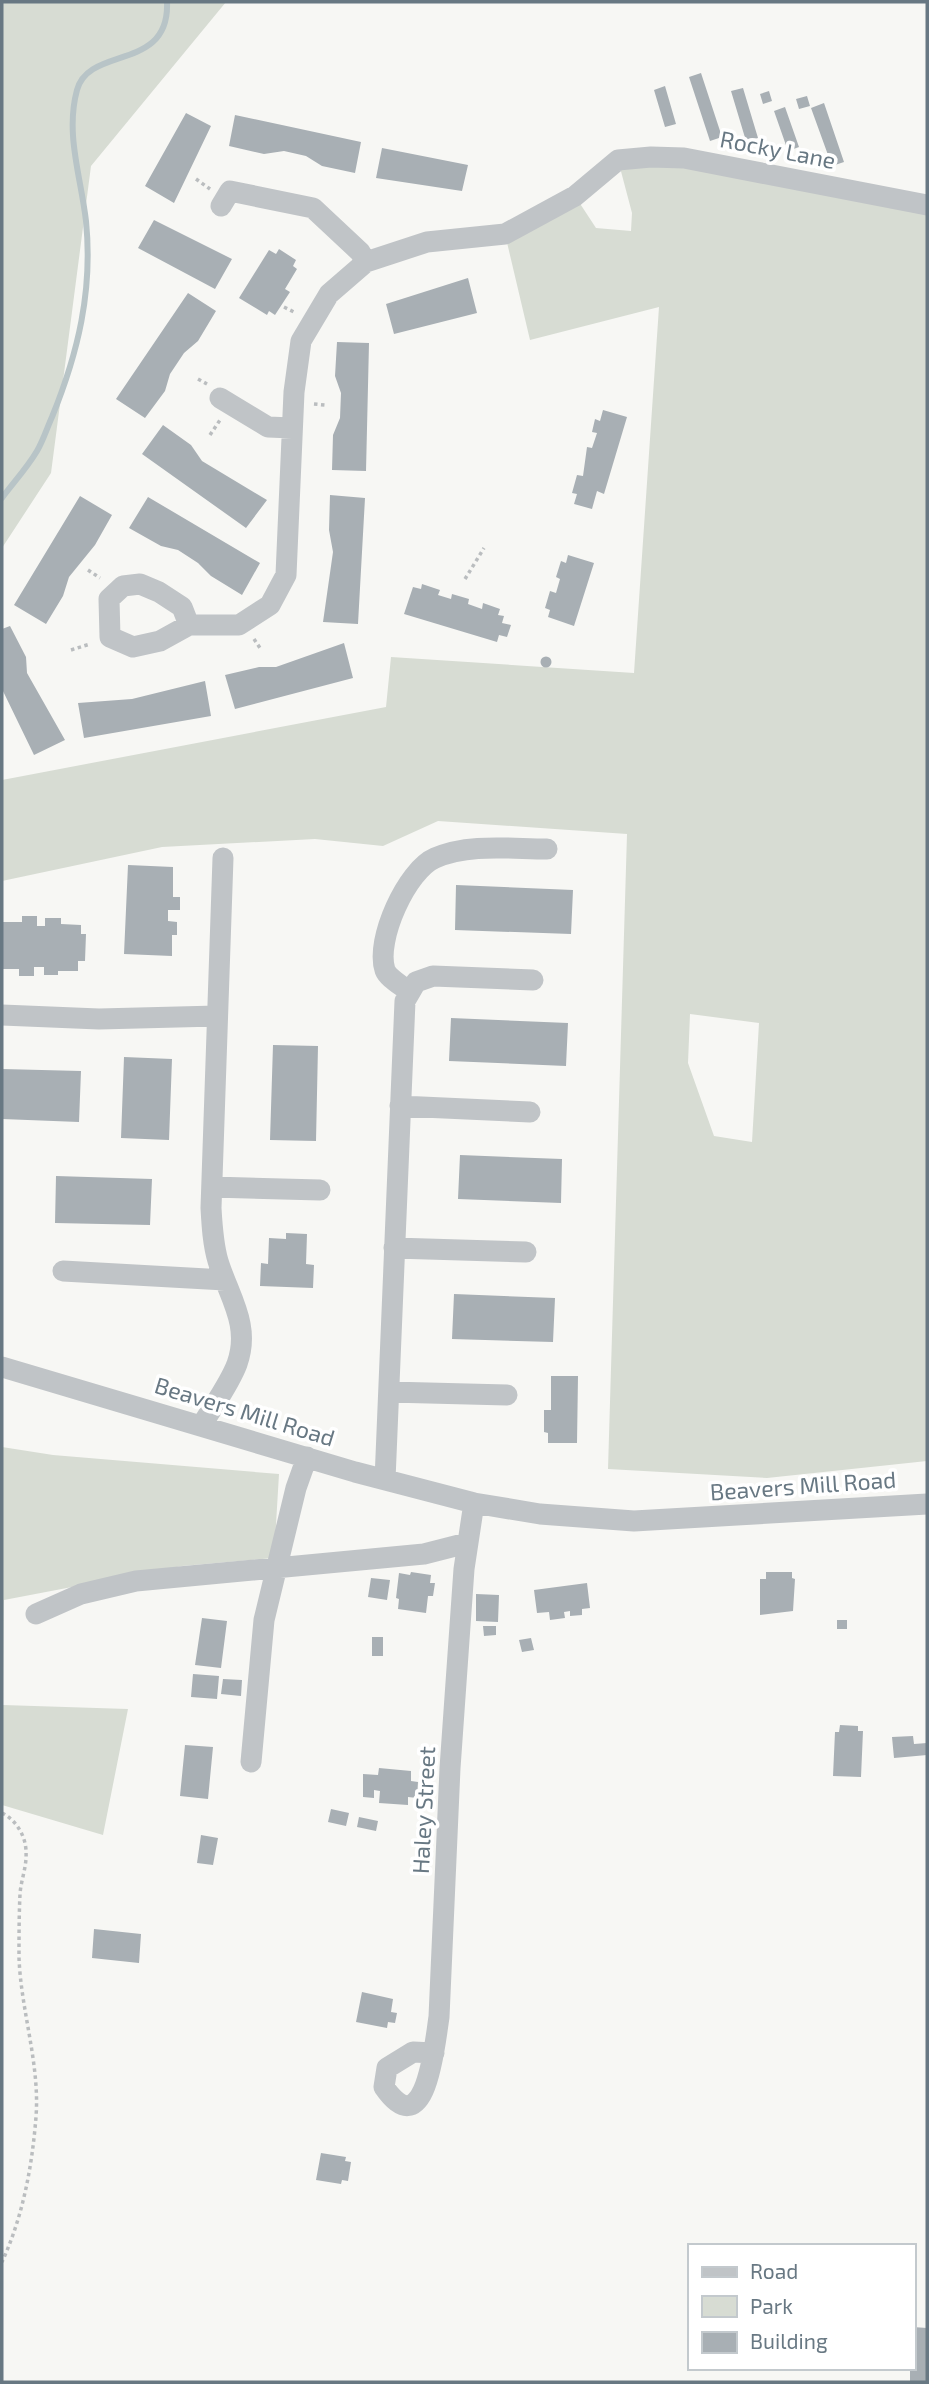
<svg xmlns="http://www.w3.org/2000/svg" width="929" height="2384" viewBox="0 0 929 2384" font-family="'Exo 2',sans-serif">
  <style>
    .green { fill: #d7dcd3; fill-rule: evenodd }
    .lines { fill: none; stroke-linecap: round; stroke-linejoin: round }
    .stream { stroke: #b8c4c7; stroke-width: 6 }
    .building { fill: #a8afb4 }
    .path { stroke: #babdbf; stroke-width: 3.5; stroke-dasharray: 3.5 3.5; stroke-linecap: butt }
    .minor { stroke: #c0c4c7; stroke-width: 21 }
    .labels { text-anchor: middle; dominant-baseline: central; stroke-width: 7; stroke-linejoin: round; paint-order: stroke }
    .street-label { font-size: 23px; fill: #687883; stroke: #fff }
  </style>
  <rect width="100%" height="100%" fill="#f7f7f4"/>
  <path class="green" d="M2,2H226L91,166L51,473L2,548Z
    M651,157L927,205V1461L767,1478L608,1469L627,834L438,821L383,846L315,839L162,847L2,881V780L386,707L391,657L634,673L659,307L530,340L505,234L575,196L596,228L631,231L632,213L618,160ZM690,1014L759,1023L752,1142L714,1136L688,1063Z
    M2,1447L53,1455L279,1474L274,1558L182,1566L4,1600L3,1705L128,1709L103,1835L2,1805Z"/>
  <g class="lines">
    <path class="stream" d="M2,498C13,483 27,468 37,451C43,441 47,428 52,417C78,353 93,291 86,221C81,177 65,134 77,90C89,45 170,72 167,2"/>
  </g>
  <path class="building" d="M701,73L722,137L710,141L689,77Z
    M665,86L676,124L665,127L654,90Z
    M743,88L758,138L746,141L731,91Z
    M769,91L772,101L763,104L760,94Z
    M807,96L810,106L799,109L796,99Z
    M824,103L844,162L832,166L811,108Z
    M785,107L799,147L788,151L774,111Z
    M186,113L211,126L174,203L145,186Z
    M235,115L361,142L355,173L322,166L306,156L284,151L264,154L229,146Z
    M382,148L468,165L462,191L376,178Z
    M154,220L232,259L215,289L138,248Z
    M279,249L296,260L293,266L297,269L285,289L290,292L275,315L269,311L267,315L239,298L269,250L276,254Z
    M468,278L477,313L394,334L386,304Z
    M188,293L216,311L198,341L184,353L170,374L165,391L145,418L116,399Z
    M337,342L369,343L366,471L332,470L333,435L340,418L341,393L335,376Z
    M603,410L627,417L604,494L597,491L592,509L574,504L577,494L572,493L577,475L583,476L587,447L592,448L597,433L592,432L595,419L600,421Z
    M163,425L191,445L202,461L267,500L246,528L142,454Z
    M330,495L365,498L358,624L323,622L333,552L329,530Z
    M80,496L112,515L95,545L69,577L63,596L46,624L14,605Z
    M148,497L260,563L242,595L211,576L198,563L178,550L161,546L129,528Z
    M568,555L594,563L574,626L548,617L550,610L545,608L550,591L556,593L560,579L556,577L561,561L566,563Z
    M422,584L440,590L438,595L451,599L452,594L469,599L468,604L482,609L483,603L500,609L498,615L504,616L502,623L511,625L507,637L499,635L497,642L404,614L413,587L421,589Z
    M10,626L26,657L27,673L65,740L34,755L2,689V629Z
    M344,643L353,678L235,709L225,675L259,667H276Z
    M540.5 662a5.5 5.5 0 1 1 11 0a5.5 5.5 0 1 1-11 0Z
    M205,681L211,716L84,738L78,703L132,699Z
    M128,865L173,867V897H180V910H168V921L177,922V935H172V956L124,954Z
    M456,885L573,890L571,934L455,930Z
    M22,916H37V926H45V918H61V924L81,925V934H86L85,961H78V971H58V975H44V967H34V976H19V969H2V922H22Z
    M451,1018L568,1023L566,1066L449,1061Z
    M273,1045L318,1046L316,1141L270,1140Z
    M124,1057L172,1059L169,1140L121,1138Z
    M2,1069L81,1071L79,1122L2,1119Z
    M460,1155L562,1159L561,1203L458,1199Z
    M56,1176L152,1179L150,1225L55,1223Z
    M286,1233L307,1234L306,1264L314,1265L313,1288L260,1286L261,1263L268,1264L269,1238L286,1239Z
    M454,1294L555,1298L553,1342L452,1339Z
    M551,1376H578L577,1443H548V1433L544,1432V1410H551Z
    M411,1572L431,1575L430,1583H435L433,1596H428L426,1613L398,1609L399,1599L396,1598L399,1573L410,1575Z
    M766,1572H792V1578L795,1579L793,1611L760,1615V1579H766Z
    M371,1578L390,1580L387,1600L368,1597Z
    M587,1583L590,1608L582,1609V1615L570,1616V1611L564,1612L565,1618L550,1620L549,1612L537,1613L534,1590Z
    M476,1594L499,1595L498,1622L476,1621Z
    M202,1618L227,1621L221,1668L195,1665Z
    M837,1620H847V1629H837Z
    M483,1626H496V1635L484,1636Z
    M372,1637H383V1656H372Z
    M531,1638L534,1650L522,1652L519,1640Z
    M193,1674L219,1676L217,1699L191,1697Z
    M223,1679L242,1680L241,1696L221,1694Z
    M840,1725L858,1726V1731H863L861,1777L833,1776L835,1732H839Z
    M913,1736L914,1744L927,1743V1755L894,1758L892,1737Z
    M185,1745L213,1747L208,1799L180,1796Z
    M379,1768L411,1771V1781L418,1782L417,1798L408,1797V1805L379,1803L380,1791L374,1790V1798L363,1797V1774L378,1775Z
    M331,1809L349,1813L346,1826L328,1822Z
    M359,1817L378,1821L376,1831L357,1827Z
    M201,1835L218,1838L213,1865L197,1863Z
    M94,1929L141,1934L139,1963L92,1958Z
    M362,1992L393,1999L391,2012L397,2013L395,2023L388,2022L387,2028L356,2022Z
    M321,2153L346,2157L345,2161L351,2162L348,2181L342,2180L341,2184L316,2180Z
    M913,2327L927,2328V2382H910V2368H913Z"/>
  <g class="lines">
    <path class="path" d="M196,179L210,189
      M284,307L296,313
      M198,379L207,384
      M314,404L325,405
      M210,435L220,420
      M88,570L100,578
      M465,579L484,548
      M254,639L260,648
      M71,650L90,644
      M2,1813C16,1820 26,1836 26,1852C27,1866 21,1880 20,1894C19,1915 19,1937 19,1958C21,2011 40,2064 36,2117C32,2167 23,2216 2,2262"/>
    <path class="minor" d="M221,206L230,191L313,208L360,252L366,262
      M220,398L268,427L292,428
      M189,625L182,607L159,592L140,584L123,586L109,599L110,637L133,647L160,641L189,625H239L270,605L286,575L294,392L301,341L329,294L366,262L427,242L505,234L575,196L618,160L651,157L684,158L927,205
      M408,991C401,985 388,978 385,970C375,940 407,870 435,858C469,843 511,849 547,849
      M2,1015L99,1019L217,1016
      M400,1106L530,1112
      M212,1187L320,1190
      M394,1248L526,1252
      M63,1271L225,1280
      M2,1367L355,1472L474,1503L540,1514L634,1521L927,1504
      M389,1392L507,1395
      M202,1425C213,1406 229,1385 237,1364C251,1325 229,1297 218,1261C213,1244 212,1226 211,1208L223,858
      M385,1480L405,1001L416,982L433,976L533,980
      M36,1614L81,1594L136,1581L424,1554L467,1543
      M251,1762L264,1620L296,1488L307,1457
      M434,2053L413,2052L387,2068L384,2087C426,2148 435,2042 439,2017L450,1768L464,1569L474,1503"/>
  </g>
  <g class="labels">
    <g class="street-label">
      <text transform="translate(778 149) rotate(11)">Rocky Lane</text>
      <text transform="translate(245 1411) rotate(17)">Beavers Mill Road</text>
      <text transform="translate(803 1485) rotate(-4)">Beavers Mill Road</text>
      <text transform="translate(423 1810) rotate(-87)">Haley Street</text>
    </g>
  </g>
  <rect width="929" height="2384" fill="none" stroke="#687883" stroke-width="7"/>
  <rect x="688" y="2244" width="228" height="126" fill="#ffffff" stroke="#c3c9cd" stroke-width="2"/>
  <rect x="702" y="2267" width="35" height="10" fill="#c0c4c7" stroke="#c3c9cd" stroke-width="2"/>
  <text x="750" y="2279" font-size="21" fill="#687883">Road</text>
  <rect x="702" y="2296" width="35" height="21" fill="#d7dcd3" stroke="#c3c9cd" stroke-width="2"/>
  <text x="750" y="2314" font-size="21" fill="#687883">Park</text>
  <rect x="702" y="2332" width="35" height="21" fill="#a8afb4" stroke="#c3c9cd" stroke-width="2"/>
  <text x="750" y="2349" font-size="21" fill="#687883">Building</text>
</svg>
